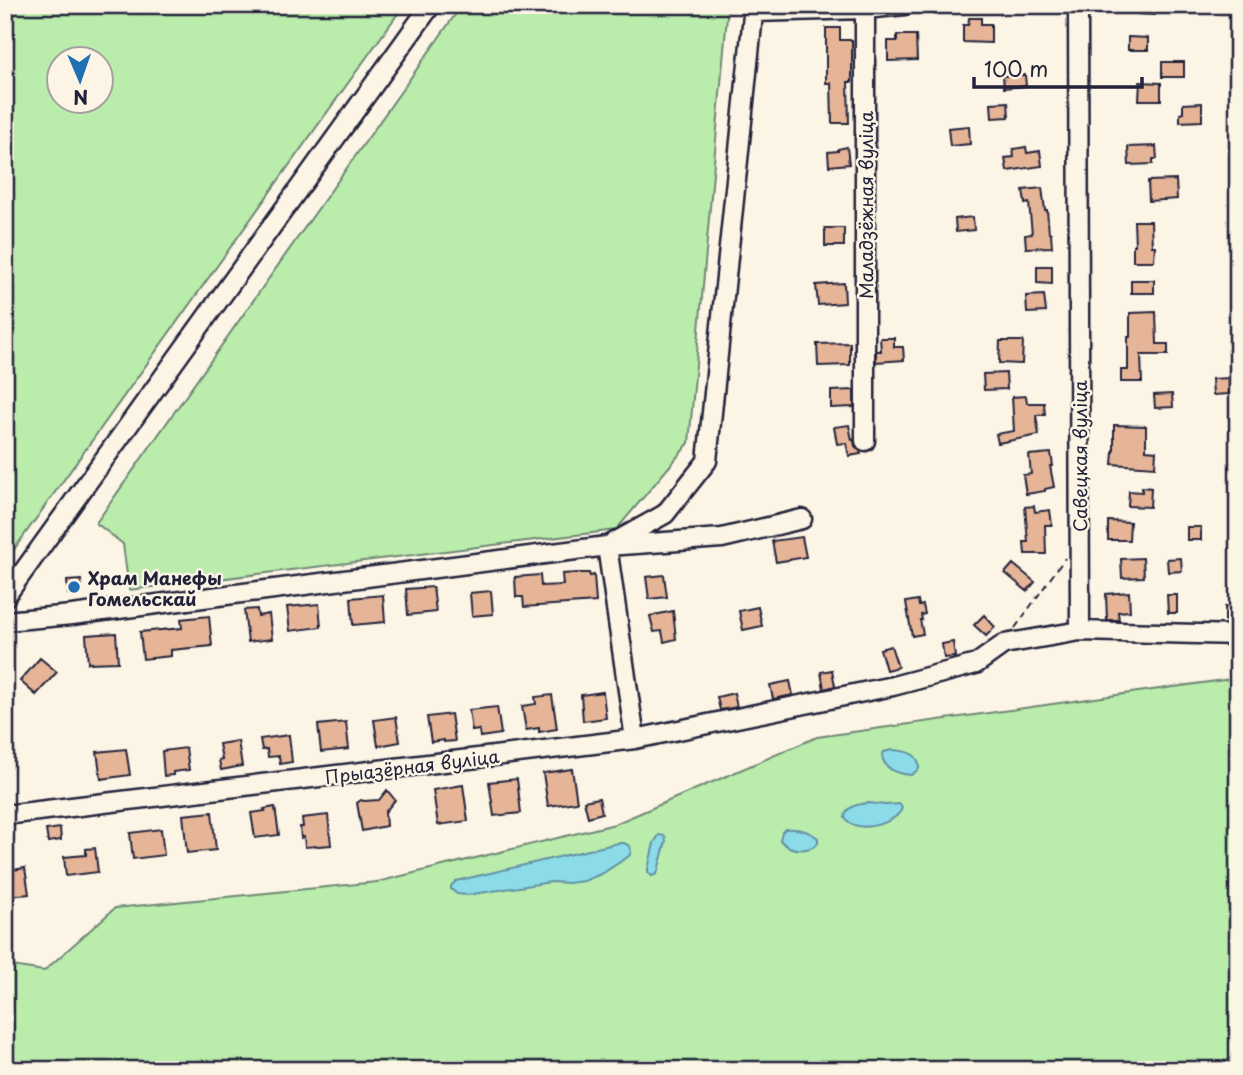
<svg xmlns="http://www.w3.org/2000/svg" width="1243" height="1075" viewBox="0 0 1243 1075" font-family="'Playpen Sans',sans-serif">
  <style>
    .green { fill: #baecac; stroke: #6e8774; stroke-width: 2; fill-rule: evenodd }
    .water { fill: #8cdbe9; stroke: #6291a3; stroke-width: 2 }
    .building { fill: #e6b597; stroke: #22223b; stroke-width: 2 }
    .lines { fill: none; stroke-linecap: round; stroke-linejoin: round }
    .minor-casing { stroke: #22223b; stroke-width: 23 }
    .path { stroke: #22223b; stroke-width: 2; stroke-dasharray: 7 5; stroke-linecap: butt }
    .minor { stroke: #fcf5e5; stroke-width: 18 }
    .poi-dot { fill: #1f6fb2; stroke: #fcf5e5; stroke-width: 2.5 }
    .labels { text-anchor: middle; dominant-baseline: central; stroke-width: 5; stroke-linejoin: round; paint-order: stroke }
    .street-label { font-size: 18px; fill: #22223b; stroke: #fcf5e5 }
    .poi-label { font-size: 18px; font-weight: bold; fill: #22223b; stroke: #fcf5e5; text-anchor: start }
  </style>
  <rect width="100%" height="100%" fill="#fcf5e5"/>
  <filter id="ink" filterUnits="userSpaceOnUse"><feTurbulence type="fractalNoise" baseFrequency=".0143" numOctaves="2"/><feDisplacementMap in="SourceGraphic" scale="14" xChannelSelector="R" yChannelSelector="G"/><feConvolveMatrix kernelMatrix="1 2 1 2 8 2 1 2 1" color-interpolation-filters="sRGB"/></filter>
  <g filter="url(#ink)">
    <path class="green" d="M5,5H404L5,562ZM60,60H102V102H60Z
      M462,5H728L689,443L616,530L129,590L123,544L96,523Z
      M1238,678V1070H5V965L44,971L115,908L377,882L615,824L817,737Z"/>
    <path class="water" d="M892,750C905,751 920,752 919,769L911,775C897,774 884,770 882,755L884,752Z
      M869,803L885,805L900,804L902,808C897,822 869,830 854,825C849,824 848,821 845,818C845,806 859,804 869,803Z
      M785,829C797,828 808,830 818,838V843C808,853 789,851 780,840L782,832Z
      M659,835L665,836L666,841L658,871L657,874L652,876L648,872V869L654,843Z
      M618,843H624L630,846L631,852L629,856L603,873L584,881L568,883L551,882L467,895L457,894L451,889V886L456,881Z"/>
    <path class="building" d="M1137,5H1156L1155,15L1137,14Z
      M969,18H981V24H991V43L963,42V25H968Z
      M826,28H840V40H852V82H848L849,123H832L831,83H826Z
      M897,35H916L917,60L888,61V41H897Z
      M1128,37L1148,38V50H1128Z
      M1162,62H1184V77H1162Z
      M1025,75L1026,86L1004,88L1003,76Z
      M1140,82L1161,83V100H1139Z
      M1008,102L1009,117L992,118L991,103Z
      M1202,103V121L1180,122V114L1183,113V104Z
      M969,126L970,144L950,146L948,128Z
      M1156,146L1157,159H1153V164L1129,165L1128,147Z
      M847,147L849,164L829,166L828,152L838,151V149Z
      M1026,147L1027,153L1040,151L1042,166L1007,171L1005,158L1014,157L1013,149Z
      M1176,180L1177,199L1149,201L1148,181Z
      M1042,188L1045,210H1047L1049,233H1051L1052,247L1026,248L1025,235L1032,234L1029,203L1025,204L1023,190Z
      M973,217L974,230L956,232L955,219Z
      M1134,221H1151L1152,246H1155L1154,261H1133V245H1135Z
      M825,228H844V246H825Z
      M1037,266H1052V284L1037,283Z
      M1131,280H1154V293H1131Z
      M844,283L845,303L818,305L816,285Z
      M1044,295L1046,312L1027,313L1026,296Z
      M1156,312L1157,344H1168V355H1141L1142,382H1121V370H1128V337H1130V313Z
      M880,338H894V347H903L904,360L876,362V351H881Z
      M1000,341H1023L1022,364L999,363Z
      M850,343V365L818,366L817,344Z
      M1006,373L1007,389L984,390L983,374Z
      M1229,378V394L1213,395L1212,379Z
      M854,390V407L831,408V391Z
      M1172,394L1173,407L1155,408L1154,395Z
      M1026,396L1027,403H1044L1045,415H1036L1039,435L998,443L996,434L1014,431L1012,397Z
      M849,425L852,440H854L855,446L860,451L861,454L849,456L846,443L837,444L834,427Z
      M1114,425L1146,426V450L1156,451L1155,467L1112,464L1113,452H1114Z
      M1051,453L1053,466H1050L1054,487L1045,489V491L1026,494L1023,475L1031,474L1029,455Z
      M1142,487L1151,488L1150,507L1128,506L1129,491L1142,492Z
      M1034,506L1035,512L1050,510L1052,525H1045L1046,554H1025L1024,542H1028L1025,507Z
      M1108,521L1130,522L1129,540H1108Z
      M1187,527H1201V540H1187Z
      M802,537L806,557L776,562L772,541Z
      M1143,558L1144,577L1122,578L1121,559Z
      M1181,558L1182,571L1168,572L1167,559Z
      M1013,564L1035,582L1027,591L1005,573Z
      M579,573H589L590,576L594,575L596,602L524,607L523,597H516L515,577L540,575L541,586L563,585L562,574Z
      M664,575L667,597L649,599L646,577Z
      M81,580L82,593L68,594L67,581Z
      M433,587L436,612L408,615L406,589Z
      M491,591L493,614L472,616L470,593Z
      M1129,592L1130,611L1118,612L1119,620H1107L1106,594Z
      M383,595L385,622L353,625L351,598Z
      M1167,595H1177V613H1168Z
      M918,600L919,606L923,605L925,614L921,615L922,620H920L923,634L912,636L906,602Z
      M319,604L321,627L290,631L287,607Z
      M1238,606V620L1225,621V607Z
      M758,607L762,626L743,630L739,611Z
      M257,609L258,616L269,614L272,639L248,642L244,610Z
      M673,611L676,639L664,642L662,631L654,632L650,616Z
      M984,615L995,627L986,636L974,625Z
      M209,616L212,646L171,650V656L143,659L140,632L182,628L181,619Z
      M116,633L118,662L88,663L86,635Z
      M953,642L955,657L944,658L942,644Z
      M891,646L898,667L886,670L880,649Z
      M40,658L57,672L36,695L20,681Z
      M832,670L835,686L824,689L821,672Z
      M790,681L793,695L773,699L770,685Z
      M603,692L606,718L583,721L581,695Z
      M734,693L737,707L720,710L717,697Z
      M552,695L557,729L539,732V728L526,730L522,706L536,704L535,697Z
      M497,707L501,734L480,737L479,730L472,731L469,710Z
      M451,714L455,741L444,742V740L431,742L427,717Z
      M396,717L400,742L378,746L374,720Z
      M346,722L349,749L321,752L318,725Z
      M289,735L292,762L280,764L279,756L268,757L267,749L262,750L260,739Z
      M238,741L242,766L221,770L219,760L222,759L219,744Z
      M186,748L189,770L173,772V775L164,776L162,751Z
      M126,749L130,775L101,779L97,752Z
      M572,769L577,802L548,806L543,773Z
      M517,779L521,813L494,816L489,782Z
      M463,785L468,821L438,825L433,790Z
      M387,790L395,800L385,812L386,826L362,831L357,803L361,800L364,801L379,800Z
      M599,798L602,813L588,817L584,801Z
      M275,807L279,835L255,838L251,813L265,811L264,809Z
      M212,812L216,850L187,853L183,815Z
      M328,815L331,845L305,847L304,837L301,838L300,827H303L302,818Z
      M60,828L61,840L48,842L46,830Z
      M161,829L164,855L133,859L130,833Z
      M95,848L98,872L66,876L64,857L86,855V849Z
      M25,868L29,894L9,896L6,871Z"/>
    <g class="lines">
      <g class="minor-casing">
        <path id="minor" d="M1078,5L1080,631
          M754,12L865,9
          M865,441V9L905,5
          M613,543L665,514L707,461L754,5
          M607,546L635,739
          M5,597L431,5
          M5,621L72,615L607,546L722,538L802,519
          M5,815L635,739L893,686L976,664L1004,644L1080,631L1238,635"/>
      </g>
      <path class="path" d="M1015,628L1065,558"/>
      <use href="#minor" class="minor"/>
    </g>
  </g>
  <circle class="poi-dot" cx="74" cy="587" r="7"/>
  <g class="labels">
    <g class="street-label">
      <text transform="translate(865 205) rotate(-90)">Маладзёжная вуліца</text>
      <text transform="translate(1079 456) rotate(-90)">Савецкая вуліца</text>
      <text transform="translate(412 766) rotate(-7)">Прыазёрная вуліца</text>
    </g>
    <g class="poi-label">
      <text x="88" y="577">Храм Манефы<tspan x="88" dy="21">Гомельскай</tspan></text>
    </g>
  </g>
  <rect width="1243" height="1075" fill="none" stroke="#fcf5e5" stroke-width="28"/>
  <rect x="14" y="14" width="1215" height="1047" fill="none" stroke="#22223b" stroke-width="2.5" filter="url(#ink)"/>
  <g transform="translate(80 80) rotate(178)"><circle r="33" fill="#fcf5e5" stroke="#a5a1a1" stroke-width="2"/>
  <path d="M0-5L12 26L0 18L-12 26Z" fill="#1f6fb2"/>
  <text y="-10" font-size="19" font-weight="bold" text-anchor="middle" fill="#22223b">N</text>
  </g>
  <path d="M974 77v10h168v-10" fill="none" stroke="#22223b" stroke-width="3.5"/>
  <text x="984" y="77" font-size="21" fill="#22223b" stroke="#fcf5e5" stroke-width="5" paint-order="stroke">100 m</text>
</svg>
